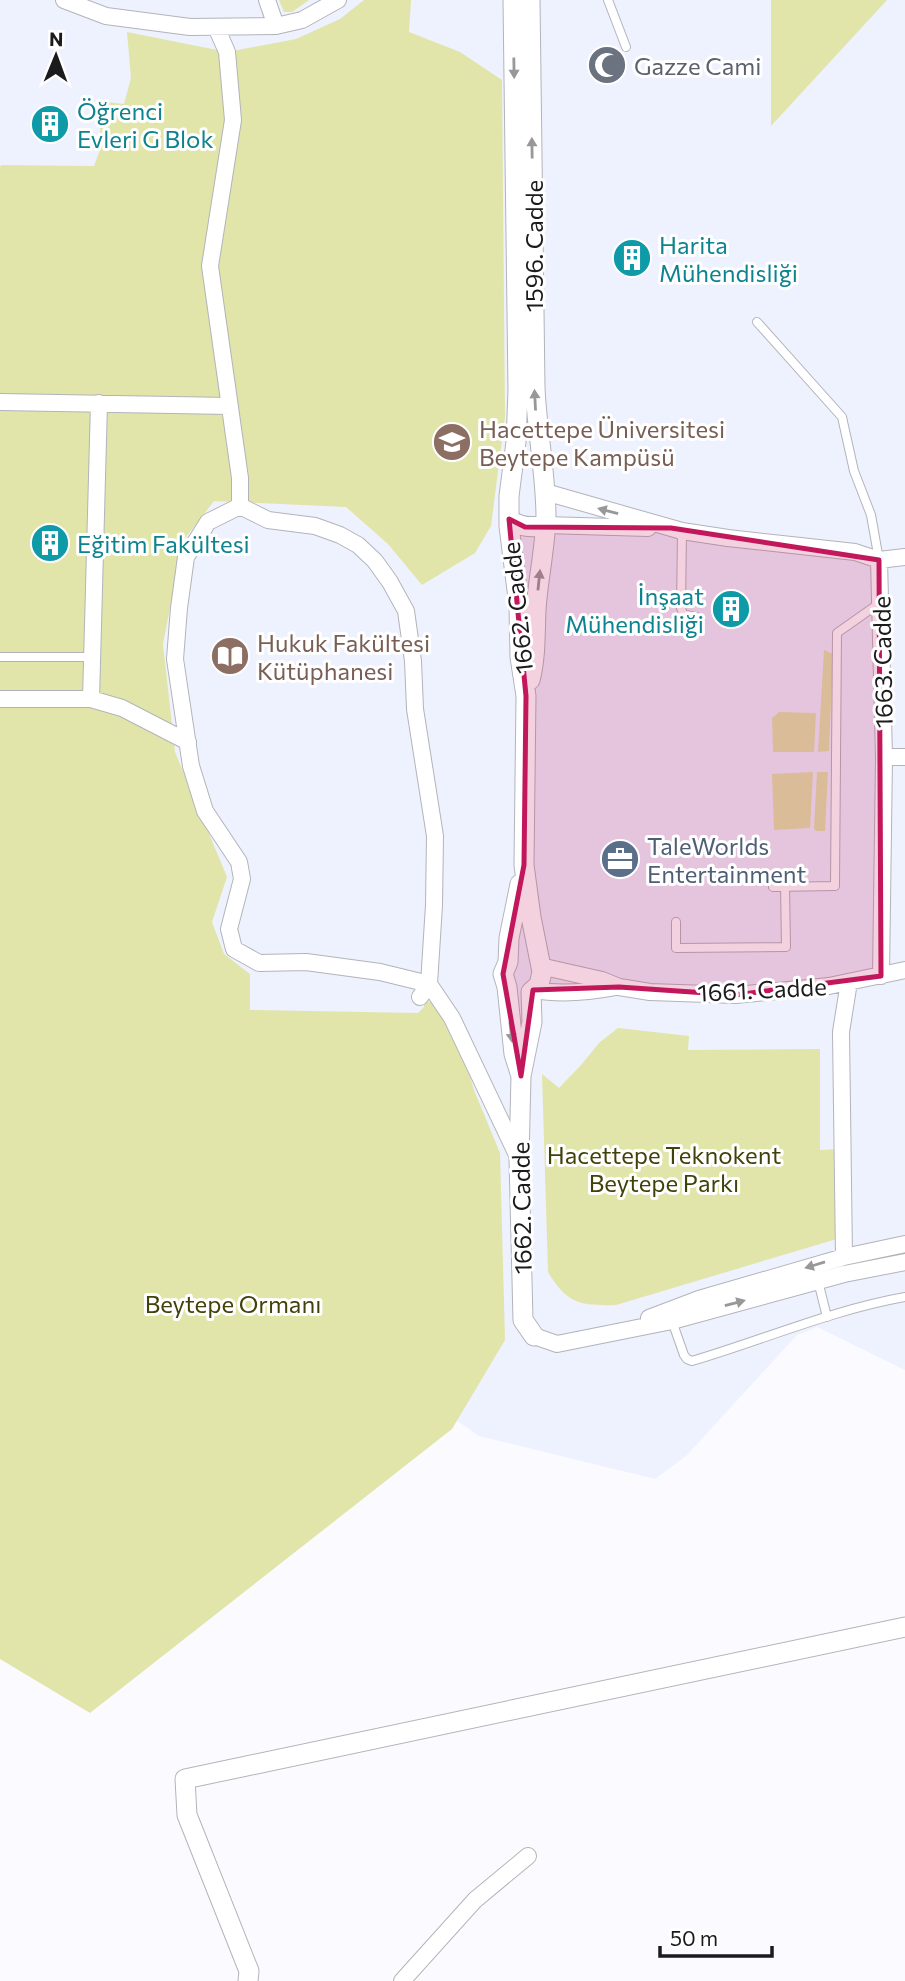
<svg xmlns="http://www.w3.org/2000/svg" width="905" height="1981" viewBox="0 0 905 1981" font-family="Commissioner,sans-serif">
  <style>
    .built { fill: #eef1fe }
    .green { fill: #e1e5a9 }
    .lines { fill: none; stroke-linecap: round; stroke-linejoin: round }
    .service-casing { stroke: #b3b4ba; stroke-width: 10 }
    .minor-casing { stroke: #b3b4ba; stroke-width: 18 }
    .tertiary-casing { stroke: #b3b4ba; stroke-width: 21 }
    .service { stroke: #fff; stroke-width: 8 }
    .minor { stroke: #fff; stroke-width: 16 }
    .tertiary { stroke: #fff; stroke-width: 19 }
    .oneway { fill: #989899 }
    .marked { fill: #c2185b; fill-opacity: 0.2; stroke: #c2185b; stroke-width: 5; stroke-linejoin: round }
    .labels { text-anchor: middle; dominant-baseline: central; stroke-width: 6; stroke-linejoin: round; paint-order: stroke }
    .worship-label { font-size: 24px; fill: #5b616d; stroke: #fff; text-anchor: start }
    .culture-label { font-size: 24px; fill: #0d838f; stroke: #fff; text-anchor: start }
    .street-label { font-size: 24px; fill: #1b1b1d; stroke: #fff }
    .education-label { font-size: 24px; fill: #785e54; stroke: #fff; text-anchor: start }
    .service-label { font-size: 24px; fill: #4e5e75; stroke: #fff; text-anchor: start }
    .park-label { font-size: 24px; fill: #414209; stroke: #fff }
  </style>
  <rect width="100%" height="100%" fill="#fbfbff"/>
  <path class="built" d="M0,0H905V1370L817,1327L797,1335L686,1456L655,1479L479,1436L313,1320L0,884Z"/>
  <path class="green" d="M279,0H309L292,12H284Z
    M364,0H411L409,32L460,52L502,80L505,417L491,526L475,553L422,585L388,544L346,507L214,501L183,541L163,644L175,752L227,877L212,922L224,954L250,974V1010L418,1013L424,1007V1000L438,1005L464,1056L474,1090L500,1153L505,1340L452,1429L90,1713L0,1659V167L1,165L94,166L101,147L99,101L124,104L131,78L127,32L227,52L296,39L340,19Z
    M771,0H887L771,126Z
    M824,650L833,654L829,751L818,752Z
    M779,712L816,713L814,752H773L772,718Z
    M813,772L810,828L774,830L772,774Z
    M817,772H828L825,831H816L814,828Z
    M618,1028L689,1036L688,1050L820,1049V1150L839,1149L840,1238L616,1305C581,1306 567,1304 548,1272L542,1074L559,1088L581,1065L600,1042Z"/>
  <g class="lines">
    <g class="service-casing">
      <path id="service" d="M608,0L626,47
        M757,322L842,417L854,471L871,515L879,560
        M682,531L681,608L683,614L700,618
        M0,657H92
        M773,887L835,886L837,633L881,602
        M676,922V948L786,947L785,886
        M818,1281L827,1317
        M672,1321L684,1355L687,1359L692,1361C763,1340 832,1310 905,1297"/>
    </g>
    <g class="minor-casing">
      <path id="minor" d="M64,0L106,16L190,27L276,26L302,20L338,0
        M267,0L276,26
        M216,27L227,52L233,120L210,266L240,478V506
        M0,402L230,406
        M545,492L682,531L728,538L855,552L879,560L905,557
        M545,525L648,528
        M879,560L884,757L881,976
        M0,699H91L122,708L188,742
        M91,699L99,403
        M884,757H905
        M540,966L602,980L619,987L650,992L736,995L829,986L905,970
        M534,990C561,995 590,992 616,987
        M420,997L429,984L434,905L435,836L415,709L413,661L406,611L390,582L375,561L358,545L340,535L315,526L268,520L240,506L208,522L186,557L179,608L175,659L191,766L205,811L239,862L242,879L229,929L234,949L259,963L306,962L380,972L429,984L452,1018L518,1157
        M844,1257L841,1032L849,982
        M649,1318L699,1299L844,1257L905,1244
        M534,1336L557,1344L672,1321L844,1274L905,1262
        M402,1981L475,1900L528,1856"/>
    </g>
    <g class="tertiary-casing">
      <path id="tertiary" d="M513,0L518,391L516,442L509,496V526L519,606L520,657L526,696L524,865L531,917L542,972L539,985L531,992
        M509,519C520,528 532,528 545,525
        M530,680C536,657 535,633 536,610C538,579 545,549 546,518C546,475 537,431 535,388L530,0
        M520,884L509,938L508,962L503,974L507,987L514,1054L521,1076
        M531,992L532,1022L521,1076L519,1159L523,1320L534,1336
        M248,1981L249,1971L187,1815L185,1779L905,1627"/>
    </g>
    <use href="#service" class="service"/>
    <use href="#minor" class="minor"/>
    <use href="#tertiary" class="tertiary"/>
  </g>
  <defs><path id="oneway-solid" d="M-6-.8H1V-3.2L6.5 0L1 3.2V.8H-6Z" transform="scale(1.75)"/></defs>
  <g class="oneway">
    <use href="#oneway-solid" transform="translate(514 68) rotate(89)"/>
    <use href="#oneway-solid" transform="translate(532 148) rotate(-91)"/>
    <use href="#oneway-solid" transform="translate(535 400) rotate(-93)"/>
    <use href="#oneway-solid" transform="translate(608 511) rotate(-165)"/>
    <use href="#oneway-solid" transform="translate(539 580) rotate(-84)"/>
    <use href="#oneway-solid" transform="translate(511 1032) rotate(84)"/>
    <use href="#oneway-solid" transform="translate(815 1265) rotate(163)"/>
    <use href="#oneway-solid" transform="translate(735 1303) rotate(-15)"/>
  </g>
  <path class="marked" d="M509,519L525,527L671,528L879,560L881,976L736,995L619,987L533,990L521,1076L503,974L524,865L526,696Z"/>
  <defs>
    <g id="mosque-disc" transform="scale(2.0125)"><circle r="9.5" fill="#6b7280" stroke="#fff"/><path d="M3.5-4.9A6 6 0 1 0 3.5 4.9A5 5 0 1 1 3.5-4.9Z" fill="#fff"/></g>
    <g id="building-disc" transform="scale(2.0125)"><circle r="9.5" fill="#0f9aa8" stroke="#fff"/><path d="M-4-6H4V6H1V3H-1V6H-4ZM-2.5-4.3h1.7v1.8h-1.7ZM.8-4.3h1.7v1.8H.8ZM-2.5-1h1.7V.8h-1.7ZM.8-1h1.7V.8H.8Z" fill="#fff"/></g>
    <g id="university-disc" transform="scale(2.0125)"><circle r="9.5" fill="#8d6e63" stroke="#fff"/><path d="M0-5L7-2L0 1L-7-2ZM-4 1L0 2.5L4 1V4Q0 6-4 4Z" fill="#fff"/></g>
    <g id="library-disc" transform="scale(2.0125)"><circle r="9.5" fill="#8d6e63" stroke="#fff"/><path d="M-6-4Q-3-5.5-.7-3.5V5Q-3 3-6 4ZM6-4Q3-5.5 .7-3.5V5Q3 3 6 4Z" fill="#fff"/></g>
    <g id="office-disc" transform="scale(2.0125)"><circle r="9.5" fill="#5c6f8a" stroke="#fff"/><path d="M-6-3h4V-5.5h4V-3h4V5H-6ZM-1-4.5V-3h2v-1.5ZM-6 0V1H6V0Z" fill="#fff"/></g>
  </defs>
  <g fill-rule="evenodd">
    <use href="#mosque-disc" x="607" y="65"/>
    <use href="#building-disc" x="50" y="124"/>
    <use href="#building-disc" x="632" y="258"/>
    <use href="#university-disc" x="452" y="442"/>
    <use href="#building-disc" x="50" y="543"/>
    <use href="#building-disc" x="731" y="609"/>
    <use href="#library-disc" x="230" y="656"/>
    <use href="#office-disc" x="620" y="859"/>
  </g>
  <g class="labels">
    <g class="worship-label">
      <text x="634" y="65">Gazze Cami</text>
    </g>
    <g class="culture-label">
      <text x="77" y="110">Öğrenci<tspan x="77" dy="28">Evleri G Blok</tspan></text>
      <text x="659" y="244">Harita<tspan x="659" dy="28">Mühendisliği</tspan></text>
      <text x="77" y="543">Eğitim Fakültesi</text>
      <text x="704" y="595" text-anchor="end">İnşaat<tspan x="704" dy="28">Mühendisliği</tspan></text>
    </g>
    <g class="street-label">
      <text transform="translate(533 246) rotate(-90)">1596. Cadde</text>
      <text transform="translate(517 608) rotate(-96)">1662. Cadde</text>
      <text transform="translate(882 662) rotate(-91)">1663. Cadde</text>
      <text transform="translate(762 989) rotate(-3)">1661. Cadde</text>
      <text transform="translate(521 1208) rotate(-91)">1662. Cadde</text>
    </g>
    <g class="education-label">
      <text x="479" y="428">Hacettepe Üniversitesi<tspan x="479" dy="28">Beytepe Kampüsü</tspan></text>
      <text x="257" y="642">Hukuk Fakültesi<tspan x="257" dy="28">Kütüphanesi</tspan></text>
    </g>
    <g class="service-label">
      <text x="647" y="845">TaleWorlds<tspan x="647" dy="28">Entertainment</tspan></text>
    </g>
    <g class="park-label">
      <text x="664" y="1154">Hacettepe Teknokent<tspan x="664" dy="28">Beytepe Parkı</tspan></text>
      <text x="233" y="1303">Beytepe Ormanı</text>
    </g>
  </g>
  <g transform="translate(56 56) rotate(1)" stroke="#ffffff" stroke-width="5" paint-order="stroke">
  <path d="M0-5L12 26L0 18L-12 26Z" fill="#1b1b1d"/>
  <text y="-10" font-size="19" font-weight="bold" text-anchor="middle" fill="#1b1b1d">N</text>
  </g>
  <path d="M660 1946v10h112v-10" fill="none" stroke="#1b1b1d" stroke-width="3.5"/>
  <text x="670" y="1946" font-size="21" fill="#1b1b1d" stroke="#ffffff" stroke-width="5" paint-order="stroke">50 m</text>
</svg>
